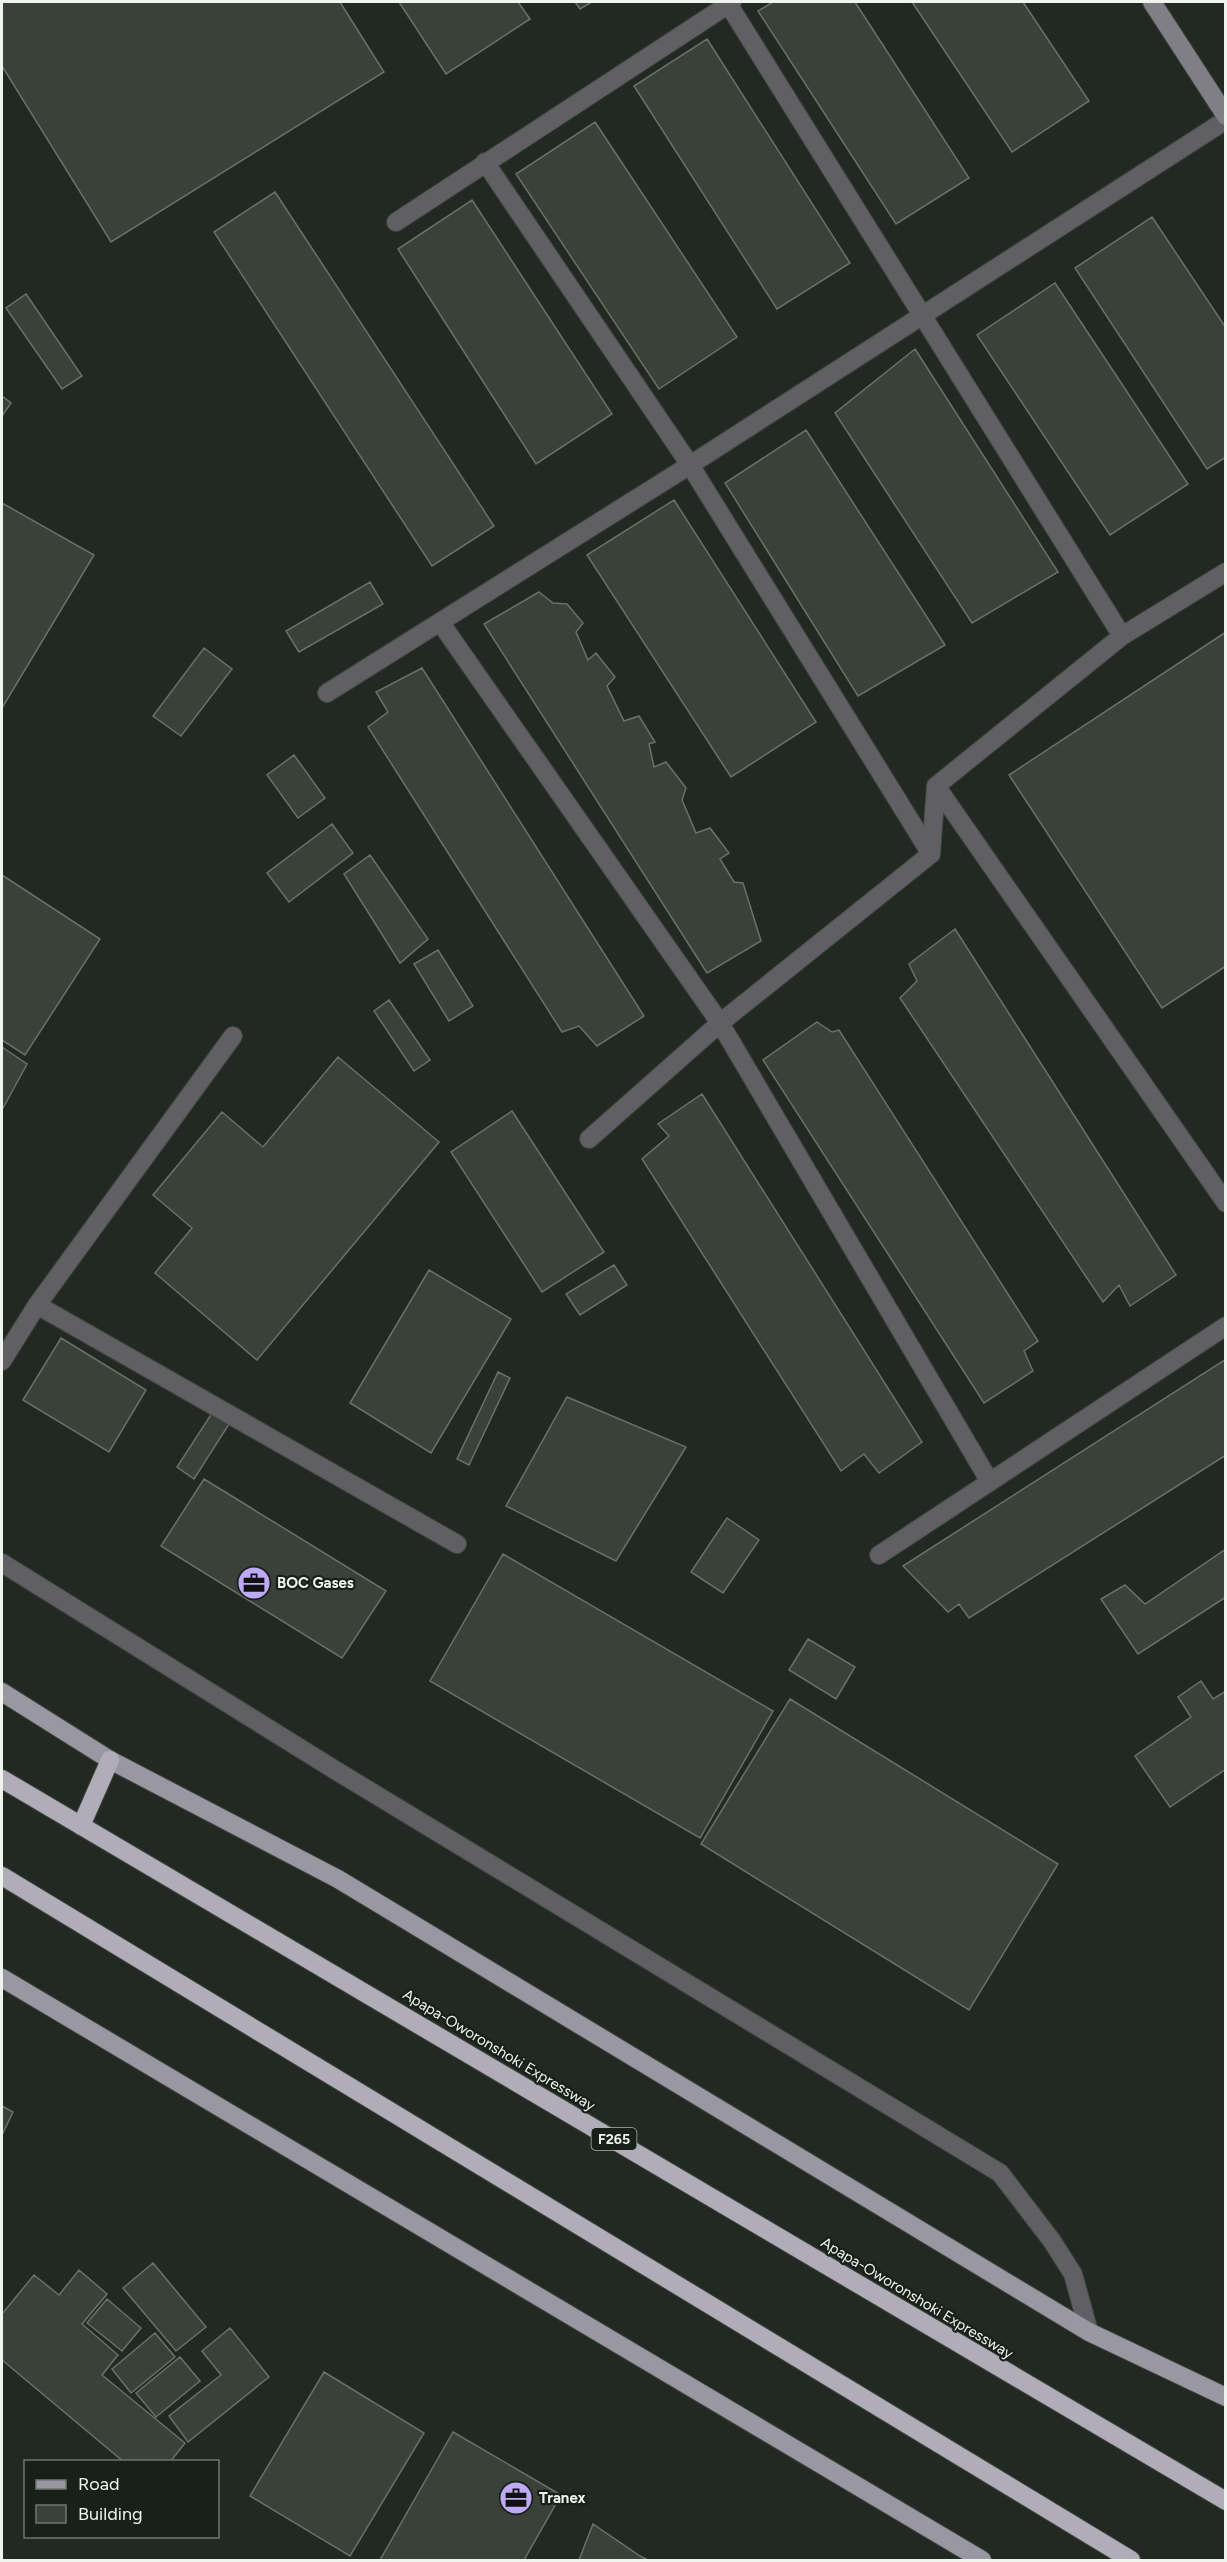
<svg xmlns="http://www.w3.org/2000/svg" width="1227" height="2562" viewBox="0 0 1227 2562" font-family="Figtree,sans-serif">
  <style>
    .building { fill: #394139; stroke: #697168; stroke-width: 1.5 }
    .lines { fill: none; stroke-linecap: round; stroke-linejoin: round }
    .lane-casing { stroke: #3f453f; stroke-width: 20 }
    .secondary-casing { stroke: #3f453f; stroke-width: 20 }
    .primary-casing { stroke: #3f453f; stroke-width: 20 }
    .highway-casing { stroke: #3f453f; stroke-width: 20 }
    .lane { stroke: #605f64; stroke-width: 18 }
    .secondary { stroke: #817f86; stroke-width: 18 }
    .primary { stroke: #9997a1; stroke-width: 18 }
    .highway { stroke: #b0adb9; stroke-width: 18 }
    .labels { text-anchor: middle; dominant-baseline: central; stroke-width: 4.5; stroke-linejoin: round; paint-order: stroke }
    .shield { fill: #192019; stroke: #afb4af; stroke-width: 1.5 }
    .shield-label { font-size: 14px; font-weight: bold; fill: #eff4ef }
    .poi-label { font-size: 15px; font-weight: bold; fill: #eff4ef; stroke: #192019; text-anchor: start }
    .street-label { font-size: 15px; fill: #eff4ef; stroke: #192019 }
  </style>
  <rect width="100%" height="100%" fill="#222922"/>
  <path class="building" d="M2,2H340L384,72L111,242L2,66Z
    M399,2H518L530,19L446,74Z
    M575,2H592L580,9Z
    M773,2H855L969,178L896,224L758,11Z
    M912,2H1023L1089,101L1012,152Z
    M707,39L850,263L777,309L634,86Z
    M595,122L737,337L659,389L516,174Z
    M275,192L494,526L432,566L214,232Z
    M472,200L612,414L536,464L398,249Z
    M1152,217L1226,328V457L1207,469L1075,268Z
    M1055,283L1188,484L1110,535L977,335Z
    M26,294L82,376L62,389L6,308Z
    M915,349L1058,572L972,623L835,413Z
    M2,396L11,403L2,416Z
    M806,430L945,645L858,696L725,483Z
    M674,500L816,722L731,777L587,555Z
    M2,503L94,555L2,708Z
    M370,582L383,604L299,652L286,631Z
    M539,592L553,603L567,604L583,623L576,632L588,660L596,653L615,677L607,686L624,721L639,716L655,742L649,744L654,767L666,762L686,788L682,800L696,833L710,828L729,853L720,859L734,882L743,883L761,941L707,973L484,624Z
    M1226,632V966L1162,1008L1009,775Z
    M204,648L232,669L181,736L153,716Z
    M422,668L644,1016L597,1046L579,1026L562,1032L368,727L388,712L376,692Z
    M294,755L325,798L298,818L267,775Z
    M332,824L353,853L289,902L267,873Z
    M370,855L428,939L400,963L344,874Z
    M2,875L100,939L25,1055L2,1040Z
    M955,929L1176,1275L1130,1306L1119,1285L1103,1302L900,998L917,981L909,964Z
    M438,950L473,1006L449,1021L414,964Z
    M389,1000L430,1060L414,1071L374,1011Z
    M817,1022L832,1032L839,1030L1038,1341L1024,1351L1033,1371L984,1403L763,1060Z
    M2,1047L27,1064L2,1110Z
    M338,1057L439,1142L257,1360L155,1273L192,1228L153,1195L222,1112L263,1147Z
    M702,1094L922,1442L879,1473L864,1454L841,1471L642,1159L669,1136L658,1124Z
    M512,1111L604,1252L542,1292L451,1152Z
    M614,1265L627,1285L580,1315L566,1294Z
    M429,1270L511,1319L431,1453L350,1403Z
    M61,1338L146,1390L109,1452L23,1400Z
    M1226,1359V1455L969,1618L959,1604L948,1612L903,1566Z
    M498,1372L510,1378L469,1465L457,1459Z
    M567,1397L686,1447L616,1561L506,1506Z
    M214,1410L231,1421L194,1479L177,1467Z
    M204,1479L386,1591L342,1658L161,1546Z
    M727,1518L759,1540L723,1593L691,1572Z
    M1226,1549V1597L1138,1654L1101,1599L1125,1585L1145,1604Z
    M503,1554L773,1711L700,1838L430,1681Z
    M808,1639L855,1667L836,1699L789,1670Z
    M1201,1681L1213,1699L1226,1691V1769L1170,1807L1135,1756L1191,1717L1178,1697Z
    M790,1699L1058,1864L969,2010L701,1844Z
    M2,2106L13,2112L2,2135Z
    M153,2263L206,2327L176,2351L123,2288Z
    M79,2270L107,2294L82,2324L118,2355L102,2375L185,2443L170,2462H124L2,2360V2314L34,2275L59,2295Z
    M107,2299L141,2328L122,2351L87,2323Z
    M230,2328L269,2377L188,2442L169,2416L221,2375L202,2351Z
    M155,2333L175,2357L131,2393L112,2369Z
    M180,2357L200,2381L156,2417L136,2393Z
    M324,2372L424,2433L350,2556L250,2496Z
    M453,2432L561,2495L524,2560H380Z
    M593,2524L640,2556L648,2560H579Z"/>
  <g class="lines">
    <g class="lane-casing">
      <path id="lane" d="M727,2L1122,636
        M485,162L690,465L931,854L936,786L1122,636L1226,572
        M396,222L732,2
        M440,622L720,1023L990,1482
        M327,693L690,465L1226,120
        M936,786L1226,1203
        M589,1139L720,1023L931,854
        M37,1305L233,1036
        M2,1361L37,1305L457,1544
        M879,1555L1226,1326
        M2,1563L335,1770L1000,2173L1052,2241L1073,2274L1089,2332"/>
    </g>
    <g class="secondary-casing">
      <path id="secondary" d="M1152,2L1226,116"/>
    </g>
    <g class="primary-casing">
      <path id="primary" d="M2,1692L110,1760L338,1879L1089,2332L1226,2397
        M2,1978L982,2560"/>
    </g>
    <g class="highway-casing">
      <path id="highway" d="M2,1779L1226,2501
        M81,1826L110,1760
        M2,1876L1131,2560"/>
    </g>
    <use href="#lane" class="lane"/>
    <use href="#secondary" class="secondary"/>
    <use href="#primary" class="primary"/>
    <use href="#highway" class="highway"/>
  </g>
  <defs>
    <g id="office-disc" transform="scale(1.725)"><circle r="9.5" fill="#bfa8f4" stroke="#192019"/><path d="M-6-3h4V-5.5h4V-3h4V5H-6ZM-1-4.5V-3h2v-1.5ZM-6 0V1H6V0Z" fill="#111"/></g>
  </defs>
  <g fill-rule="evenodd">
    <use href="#office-disc" x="254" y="1583"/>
    <use href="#office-disc" x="516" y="2498"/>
  </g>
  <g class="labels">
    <rect class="shield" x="591.5" y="2128" width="45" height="22" rx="4.5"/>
    <g class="shield-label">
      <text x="614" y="2139">F265</text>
    </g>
    <g class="poi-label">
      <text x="277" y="1583">BOC Gases</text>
      <text x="539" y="2498">Tranex</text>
    </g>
    <g class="street-label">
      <text transform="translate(499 2050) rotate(31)">Apapa-Oworonshoki Expressway</text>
      <text transform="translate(917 2298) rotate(31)">Apapa-Oworonshoki Expressway</text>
    </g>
  </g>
  <rect width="1227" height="2562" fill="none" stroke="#eff4ef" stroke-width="6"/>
  <rect x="24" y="2460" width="195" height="78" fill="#192019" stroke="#6f756f" stroke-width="1.5"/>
  <rect x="36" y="2480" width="30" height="9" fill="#9997a1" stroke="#6f756f" stroke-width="1.5"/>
  <text x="78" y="2490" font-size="18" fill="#eff4ef">Road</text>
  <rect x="36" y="2505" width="30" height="18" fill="#394139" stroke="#6f756f" stroke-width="1.5"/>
  <text x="78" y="2520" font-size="18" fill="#eff4ef">Building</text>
</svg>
